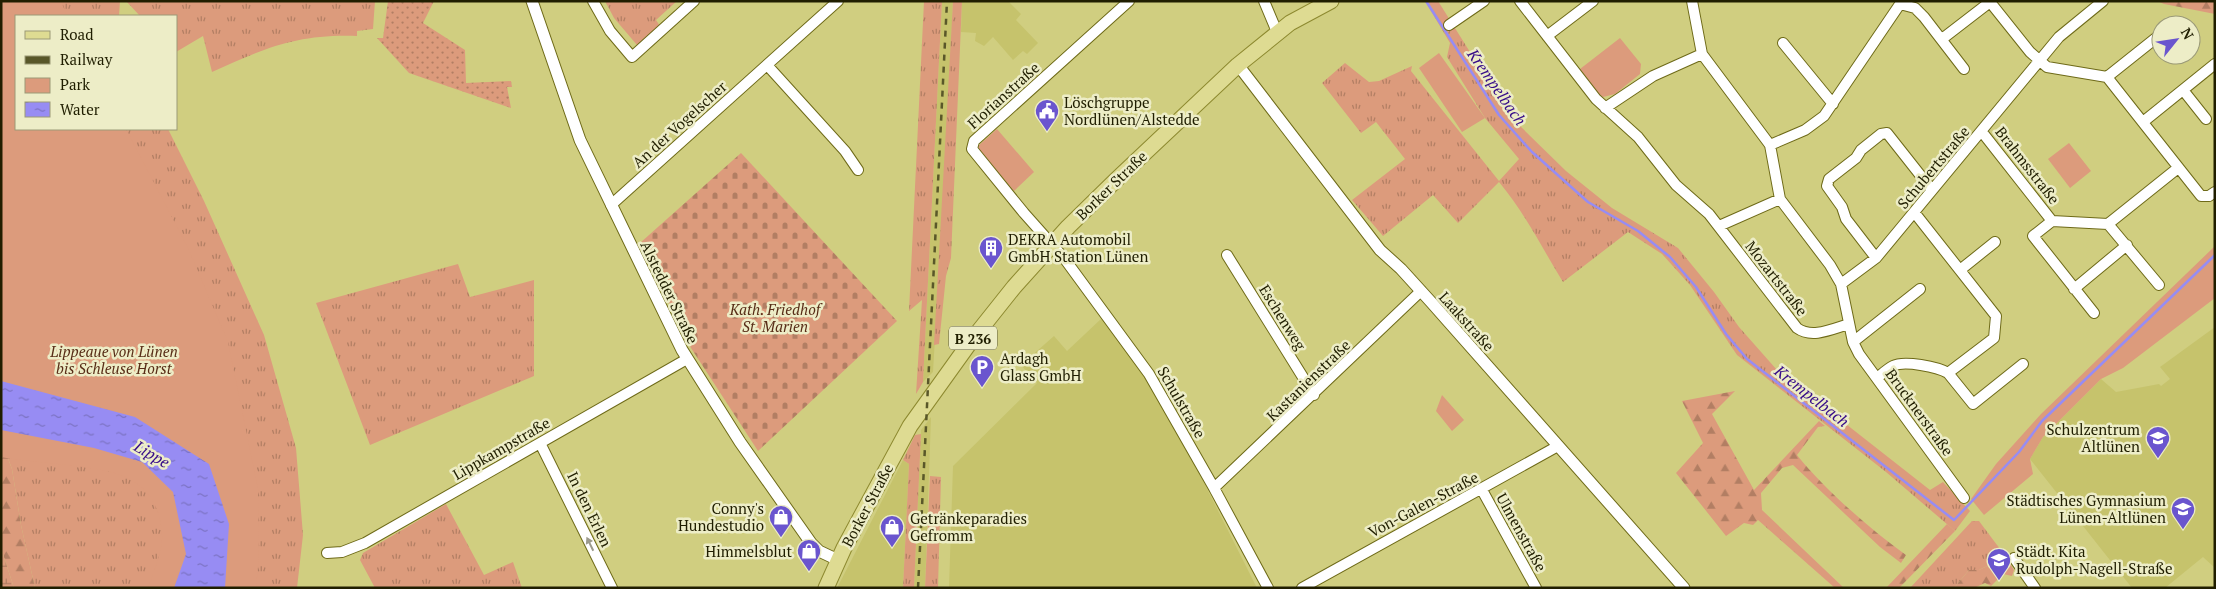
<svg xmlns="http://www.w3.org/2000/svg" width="2216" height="589" viewBox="0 0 2216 589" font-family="'PT Serif',serif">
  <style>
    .built { fill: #c6c36c }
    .grass { fill: url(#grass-tufts) }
    .forest { fill: url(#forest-firs) }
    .wetland { fill: url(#wetland-marsh) }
    .cemetery { fill: url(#cemetery-stones) }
    .park { fill: #dc9b7c }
    .garden { fill: url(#garden-dots) }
    .water { fill: url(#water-ripples) }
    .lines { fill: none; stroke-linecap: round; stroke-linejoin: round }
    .stream { stroke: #978cf3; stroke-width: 2.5 }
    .minor-casing { stroke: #6e6a18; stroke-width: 12 }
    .tertiary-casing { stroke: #6e6a18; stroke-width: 13 }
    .primary-casing { stroke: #8d892f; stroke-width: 17 }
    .minor { stroke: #fff; stroke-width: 10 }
    .tertiary { stroke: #fff; stroke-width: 11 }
    .primary { stroke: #dedb92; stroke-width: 15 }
    .rail { stroke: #595729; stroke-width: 2.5; stroke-dasharray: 6 6; stroke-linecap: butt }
    .oneway { fill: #9b9a8c }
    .labels { text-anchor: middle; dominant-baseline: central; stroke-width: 5; stroke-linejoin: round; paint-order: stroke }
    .shield { fill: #ededc7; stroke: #5e5c3c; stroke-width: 1 }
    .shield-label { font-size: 14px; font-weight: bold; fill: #201e00 }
    .street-label { font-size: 15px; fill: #201e00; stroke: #ededc7 }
    .poi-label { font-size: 15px; fill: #201e00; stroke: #ededc7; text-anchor: start }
    .park-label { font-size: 15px; font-style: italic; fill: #582d17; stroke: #ededc7 }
    .water-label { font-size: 16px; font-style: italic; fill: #370d89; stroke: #ededc7 }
  </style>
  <defs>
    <pattern id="grass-tufts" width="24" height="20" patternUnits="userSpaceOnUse" patternTransform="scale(1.25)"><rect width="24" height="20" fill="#dc9b7c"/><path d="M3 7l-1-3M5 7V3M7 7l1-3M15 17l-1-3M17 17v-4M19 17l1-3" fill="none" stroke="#b27e63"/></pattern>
    <pattern id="forest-firs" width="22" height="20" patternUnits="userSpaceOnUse" patternTransform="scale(1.25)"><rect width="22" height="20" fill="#dc9b7c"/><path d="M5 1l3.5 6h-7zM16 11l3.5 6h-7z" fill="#b27e63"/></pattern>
    <pattern id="wetland-marsh" width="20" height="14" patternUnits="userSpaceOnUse" patternTransform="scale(1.25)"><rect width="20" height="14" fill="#dc9b7c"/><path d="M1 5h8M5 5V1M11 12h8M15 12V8" fill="none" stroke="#b27e63"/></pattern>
    <pattern id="cemetery-stones" width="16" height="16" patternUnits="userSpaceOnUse" patternTransform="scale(1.25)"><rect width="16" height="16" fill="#dc9b7c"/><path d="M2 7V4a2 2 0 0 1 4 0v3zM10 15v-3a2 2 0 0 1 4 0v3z" fill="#b27e63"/></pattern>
    <pattern id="garden-dots" width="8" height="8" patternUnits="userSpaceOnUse" patternTransform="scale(1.25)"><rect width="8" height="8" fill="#dc9b7c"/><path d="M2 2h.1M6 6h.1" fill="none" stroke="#b27e63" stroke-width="1.8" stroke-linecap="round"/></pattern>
    <pattern id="water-ripples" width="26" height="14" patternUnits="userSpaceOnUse" patternTransform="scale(1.25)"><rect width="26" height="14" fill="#978cf3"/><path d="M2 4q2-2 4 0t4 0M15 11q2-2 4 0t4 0" fill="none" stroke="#7b72c2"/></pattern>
  </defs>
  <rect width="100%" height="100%" fill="#d0ce80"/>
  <path class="built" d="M942,1H953L948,117L933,372L923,382Z
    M962,1H1008L1021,14L1016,20L1038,43L1027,54L1023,51L1013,60L993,37L984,46L975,41L976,33L961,32Z
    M1102,318L1127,349L1159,401L1197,469L1257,588H949L953,466L1037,383L1021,365L1054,336L1067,351Z
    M2215,327V568L2203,557L2165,588H2132L2030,459L2043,437L2101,379L2116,392L2159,384L2161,386L2170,379L2160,367Z
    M931,417L925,588H914L921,430Z
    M903,460L909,464L903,588H837Z"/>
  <path class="grass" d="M1,1H120L119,16H16V129H168L204,201L264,335L296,448L303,535L297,588H225L229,524L1,381Z
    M126,1H375L373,29L357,31V36C297,34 265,48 212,72L203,36L176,52V16H140Z
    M605,1H677L656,20L660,26L637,45L614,18Z
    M924,1H942L923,382L916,394L922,300L909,311Z
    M953,1H962L951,258L946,276L939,344L934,345Z
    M1425,1H1438L1497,95L1518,124L1566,171L1612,208L1678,248L1714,292L1739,327L1777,370L1930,490L1943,482L1970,511L1955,531L1886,472L1737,355L1690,285L1662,254L1628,232L1563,282C1542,248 1525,213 1499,182L1458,223L1433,195L1383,236L1352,200L1405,159L1376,122L1361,133L1322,83L1345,63L1369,82L1379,81L1412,66L1411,71L1499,181L1519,159L1485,118L1447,57L1450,43Z
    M458,264L470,297L534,280V376L370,445L316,303Z
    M1,430L173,492L174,588H35L21,525L12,469L6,453L1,459Z
    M921,434L914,588H903L909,464L903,460L915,435Z
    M930,476L941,477L938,588H925Z
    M446,504L484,575L513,562L522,588H375L360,560L363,553Z
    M1972,521H1979L2006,557L1979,570H1969L1954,588H1910Z"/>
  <path class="forest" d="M2157,1H2215V14L2164,4Z
    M1735,391L1712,414L1754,490L1819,421L1825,426L1818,427L1797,455C1824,489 1871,530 1906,555L1901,563L1880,547L1793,465L1782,468L1761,493L1762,510L1844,588H1835L1758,520L1753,525L1744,523L1726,536L1676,473L1703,443L1682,401Z
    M6,453L12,469L21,525L35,588H14L1,548V459Z
    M1947,524L1955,531L1899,588H1886Z
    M2006,557L2014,570L2012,576L2003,574L1991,586L1985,583L1974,588H1954L1969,570H1979Z"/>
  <path class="wetland" d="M1,548L14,588H1Z"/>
  <path class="cemetery" d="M741,153L897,321L758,451L691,348L640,243Z"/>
  <path class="park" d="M1,1H61L67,16H16V129H126L188,248L228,342L258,489L259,556L256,588H148C153,573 161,555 162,540C163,516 153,493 133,481C108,464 34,464 1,457Z
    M1620,38L1641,64L1640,74L1615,94L1603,97L1599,94L1580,69Z
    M1439,53L1485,118L1462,132L1419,68Z
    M997,129L1034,172L1014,191L977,147Z
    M2069,143L2091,171L2070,188L2048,159Z
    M2215,246V298L2123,368L2101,379L2043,437L2030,459L2033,474L1984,515L1971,499L1996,464L2041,414Z
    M1442,395L1464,420L1452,431L1436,411Z"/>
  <path class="garden" d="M388,1H434L423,23L465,50L466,83L511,81L512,87H507L511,108L409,73L377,38H383Z"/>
  <path class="water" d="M1,381L135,417L209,464L229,524L225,588H174L186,554L173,492L142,462L94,448L1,430Z"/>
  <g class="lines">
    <path class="stream" d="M1426,1L1499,115L1532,152L1588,202L1638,231L1670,257L1696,287L1726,334L1747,359L1954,520L2019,452L2042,421L2215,255"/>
    <g class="minor-casing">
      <path id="minor" d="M593,1L610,31L632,57L694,1
        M1129,1L974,141L972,149L1024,213L1064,258L1149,374L1214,488L1268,588
        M1264,1L1277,32
        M1520,1L1596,99L1638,137L1676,185L1709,214L1797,328C1812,339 1832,329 1849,324
        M1692,1L1702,54L1770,145L1780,199L1830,265L1841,284L1853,342L1859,354L1964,498
        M1449,25L1484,1
        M1547,36L1593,1
        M1942,39L1990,2L2030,52L2047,67L2107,77L2201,196H2209L2215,192
        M1783,43L1833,104
        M767,65L845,151L858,170
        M2107,77L2161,34
        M2183,90L2206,119
        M1605,108L1653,76L1702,54
        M2143,122L2215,64
        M1982,132L2052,221L2108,224L2159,285
        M1770,145L1805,130L1824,116L1900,4L1915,8L1924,17L1964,69
        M611,205L838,1
        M2052,221L2033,236L2094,313
        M2108,224L2178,168
        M1719,226L1780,199
        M1227,255L1314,395
        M1876,258L1846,219L1842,207L1827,186L1829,179L1856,158L1861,150L1881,134L1887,133L1932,190
        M1960,270L1995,242
        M1841,284L1876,258L2059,37L2103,1
        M2074,289L2127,245
        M1853,342L1920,289
        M1948,373L1973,404L2023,364
        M1877,378C1882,374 1887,369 1893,366C1904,360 1938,367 1948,373L1994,338L1996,316L1914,212
        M540,443L612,588
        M1214,488L1421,291
        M1482,490L1536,588
        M327,553L342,552L365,543L687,359
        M2014,558L2035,588
        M1302,588L1558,446"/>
    </g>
    <g class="tertiary-casing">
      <path id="tertiary" d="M532,1L580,140L682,350L740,442L811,543L819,551L838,560
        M1238,65L1380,250L1401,269L1431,302L1684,588"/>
    </g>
    <g class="primary-casing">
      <path id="primary" d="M826,588L844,548L910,426L971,341L1014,287L1068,227L1116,180L1238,65L1290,23L1331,1"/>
    </g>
    <use href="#minor" class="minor"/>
    <use href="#tertiary" class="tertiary"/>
    <use href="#primary" class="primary"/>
    <path class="rail" d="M918,588L947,1"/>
  </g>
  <defs><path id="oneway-solid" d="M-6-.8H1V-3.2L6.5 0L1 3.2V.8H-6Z" transform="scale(1.25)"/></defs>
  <use class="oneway" href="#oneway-solid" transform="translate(590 544) rotate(-116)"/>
  <defs>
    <g id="civic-pin" transform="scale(1.25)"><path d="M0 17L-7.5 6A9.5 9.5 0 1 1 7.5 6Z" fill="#6a55ce" stroke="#ededc7"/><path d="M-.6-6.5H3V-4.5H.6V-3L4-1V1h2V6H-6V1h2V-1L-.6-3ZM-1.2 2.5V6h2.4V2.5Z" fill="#fff"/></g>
    <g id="building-pin" transform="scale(1.25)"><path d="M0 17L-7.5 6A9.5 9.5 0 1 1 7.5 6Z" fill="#6a55ce" stroke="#ededc7"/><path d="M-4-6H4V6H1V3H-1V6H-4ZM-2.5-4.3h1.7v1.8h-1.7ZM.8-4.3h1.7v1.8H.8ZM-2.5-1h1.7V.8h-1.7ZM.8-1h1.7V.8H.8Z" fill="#fff"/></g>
    <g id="parking-pin" transform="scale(1.25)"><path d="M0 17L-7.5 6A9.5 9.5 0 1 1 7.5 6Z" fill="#6a55ce" stroke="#ededc7"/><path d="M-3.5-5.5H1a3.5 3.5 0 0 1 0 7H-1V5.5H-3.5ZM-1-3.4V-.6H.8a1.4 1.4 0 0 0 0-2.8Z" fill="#fff"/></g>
    <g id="school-pin" transform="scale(1.25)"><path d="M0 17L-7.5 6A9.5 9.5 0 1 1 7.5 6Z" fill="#6a55ce" stroke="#ededc7"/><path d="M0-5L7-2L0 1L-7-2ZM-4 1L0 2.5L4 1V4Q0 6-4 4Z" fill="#fff"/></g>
    <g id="shop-pin" transform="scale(1.25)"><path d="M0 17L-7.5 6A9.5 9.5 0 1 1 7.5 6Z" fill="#6a55ce" stroke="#ededc7"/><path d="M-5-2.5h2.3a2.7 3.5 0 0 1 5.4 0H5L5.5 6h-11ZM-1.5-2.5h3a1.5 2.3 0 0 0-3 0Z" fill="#fff"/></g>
  </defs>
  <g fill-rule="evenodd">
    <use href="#civic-pin" x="1047" y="111"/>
    <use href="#building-pin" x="991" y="248"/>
    <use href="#parking-pin" x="982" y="367"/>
    <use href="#school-pin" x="2158" y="438"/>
    <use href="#school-pin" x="2183" y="509"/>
    <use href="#shop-pin" x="781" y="517"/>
    <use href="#shop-pin" x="892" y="527"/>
    <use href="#shop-pin" x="809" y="551"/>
    <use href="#school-pin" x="1999" y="560"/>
  </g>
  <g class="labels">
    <rect class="shield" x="949" y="326.5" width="48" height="23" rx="4"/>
    <g class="shield-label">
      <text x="973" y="338">B 236</text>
    </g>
    <g class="street-label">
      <text transform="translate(1003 95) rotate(-42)">Florianstraße</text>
      <text transform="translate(679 124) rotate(-42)">An der Vogelscher</text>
      <text transform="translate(2028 165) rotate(52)">Brahmsstraße</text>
      <text transform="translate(1933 167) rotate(-50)">Schubertstraße</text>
      <text transform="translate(1111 185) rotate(-44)">Borker Straße</text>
      <text transform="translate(1777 278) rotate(52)">Mozartstraße</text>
      <text transform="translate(670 292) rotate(64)">Alstedder Straße</text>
      <text transform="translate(1283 317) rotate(58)">Eschenweg</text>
      <text transform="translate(1467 321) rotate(48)">Laakstraße</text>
      <text transform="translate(1308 380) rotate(-44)">Kastanienstraße</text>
      <text transform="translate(1182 402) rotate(60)">Schulstraße</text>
      <text transform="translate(1920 412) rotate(54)">Brucknerstraße</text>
      <text transform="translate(501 448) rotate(-30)">Lippkampstraße</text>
      <text transform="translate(1423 504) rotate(-28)">Von-Galen-Straße</text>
      <text transform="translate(867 505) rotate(-62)">Borker Straße</text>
      <text transform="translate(590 509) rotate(64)">In den Erlen</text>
      <text transform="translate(1522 532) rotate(61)">Ulmenstraße</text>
    </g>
    <g class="poi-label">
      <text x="1064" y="102">Löschgruppe<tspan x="1064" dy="17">Nordlünen/Alstedde</tspan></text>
      <text x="1008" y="239">DEKRA Automobil<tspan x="1008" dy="17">GmbH Station Lünen</tspan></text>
      <text x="1000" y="358">Ardagh<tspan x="1000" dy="17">Glass GmbH</tspan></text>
      <text x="2140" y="429" text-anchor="end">Schulzentrum<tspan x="2140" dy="17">Altlünen</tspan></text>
      <text x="2166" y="500" text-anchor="end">Städtisches Gymnasium<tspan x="2166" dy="17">Lünen-Altlünen</tspan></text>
      <text x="764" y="508" text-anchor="end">Conny's<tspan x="764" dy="17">Hundestudio</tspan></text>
      <text x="910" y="518">Getränkeparadies<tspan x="910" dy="17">Gefromm</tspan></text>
      <text x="792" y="551" text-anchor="end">Himmelsblut</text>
      <text x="2016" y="551">Städt. Kita<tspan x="2016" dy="17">Rudolph-Nagell-Straße</tspan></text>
    </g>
    <g class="park-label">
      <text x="775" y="309">Kath. Friedhof<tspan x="775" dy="17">St. Marien</tspan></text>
      <text x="114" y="351">Lippeaue von Lünen<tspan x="114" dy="17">bis Schleuse Horst</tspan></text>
    </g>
    <g class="water-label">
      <text transform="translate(1497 87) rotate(55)">Krempelbach</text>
      <text transform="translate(1812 396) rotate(38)">Krempelbach</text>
      <text transform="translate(152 454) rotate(30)">Lippe</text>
    </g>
  </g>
  <rect width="2216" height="589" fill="none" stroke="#201e00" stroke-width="5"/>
  <rect x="15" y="15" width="162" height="115" fill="#ededc7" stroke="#9b9a77"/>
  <rect x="25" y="31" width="25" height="8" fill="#dedb92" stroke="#9b9a77"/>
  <text x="60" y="40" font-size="15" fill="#201e00">Road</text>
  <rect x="25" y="56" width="25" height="8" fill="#595729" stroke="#9b9a77"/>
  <text x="60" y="65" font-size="15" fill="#201e00">Railway</text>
  <rect x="25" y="78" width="25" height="15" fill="#dc9b7c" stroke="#9b9a77"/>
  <text x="60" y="90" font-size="15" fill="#201e00">Park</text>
  <rect x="25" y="102" width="25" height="15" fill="url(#water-ripples)" stroke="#9b9a77"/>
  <text x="60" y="115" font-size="15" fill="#201e00">Water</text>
  <g transform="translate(2176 40) rotate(60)"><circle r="24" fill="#ededc7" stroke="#9b9a77"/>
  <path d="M0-4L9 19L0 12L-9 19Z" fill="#6a55ce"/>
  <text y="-8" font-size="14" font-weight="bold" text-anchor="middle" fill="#201e00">N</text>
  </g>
</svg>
